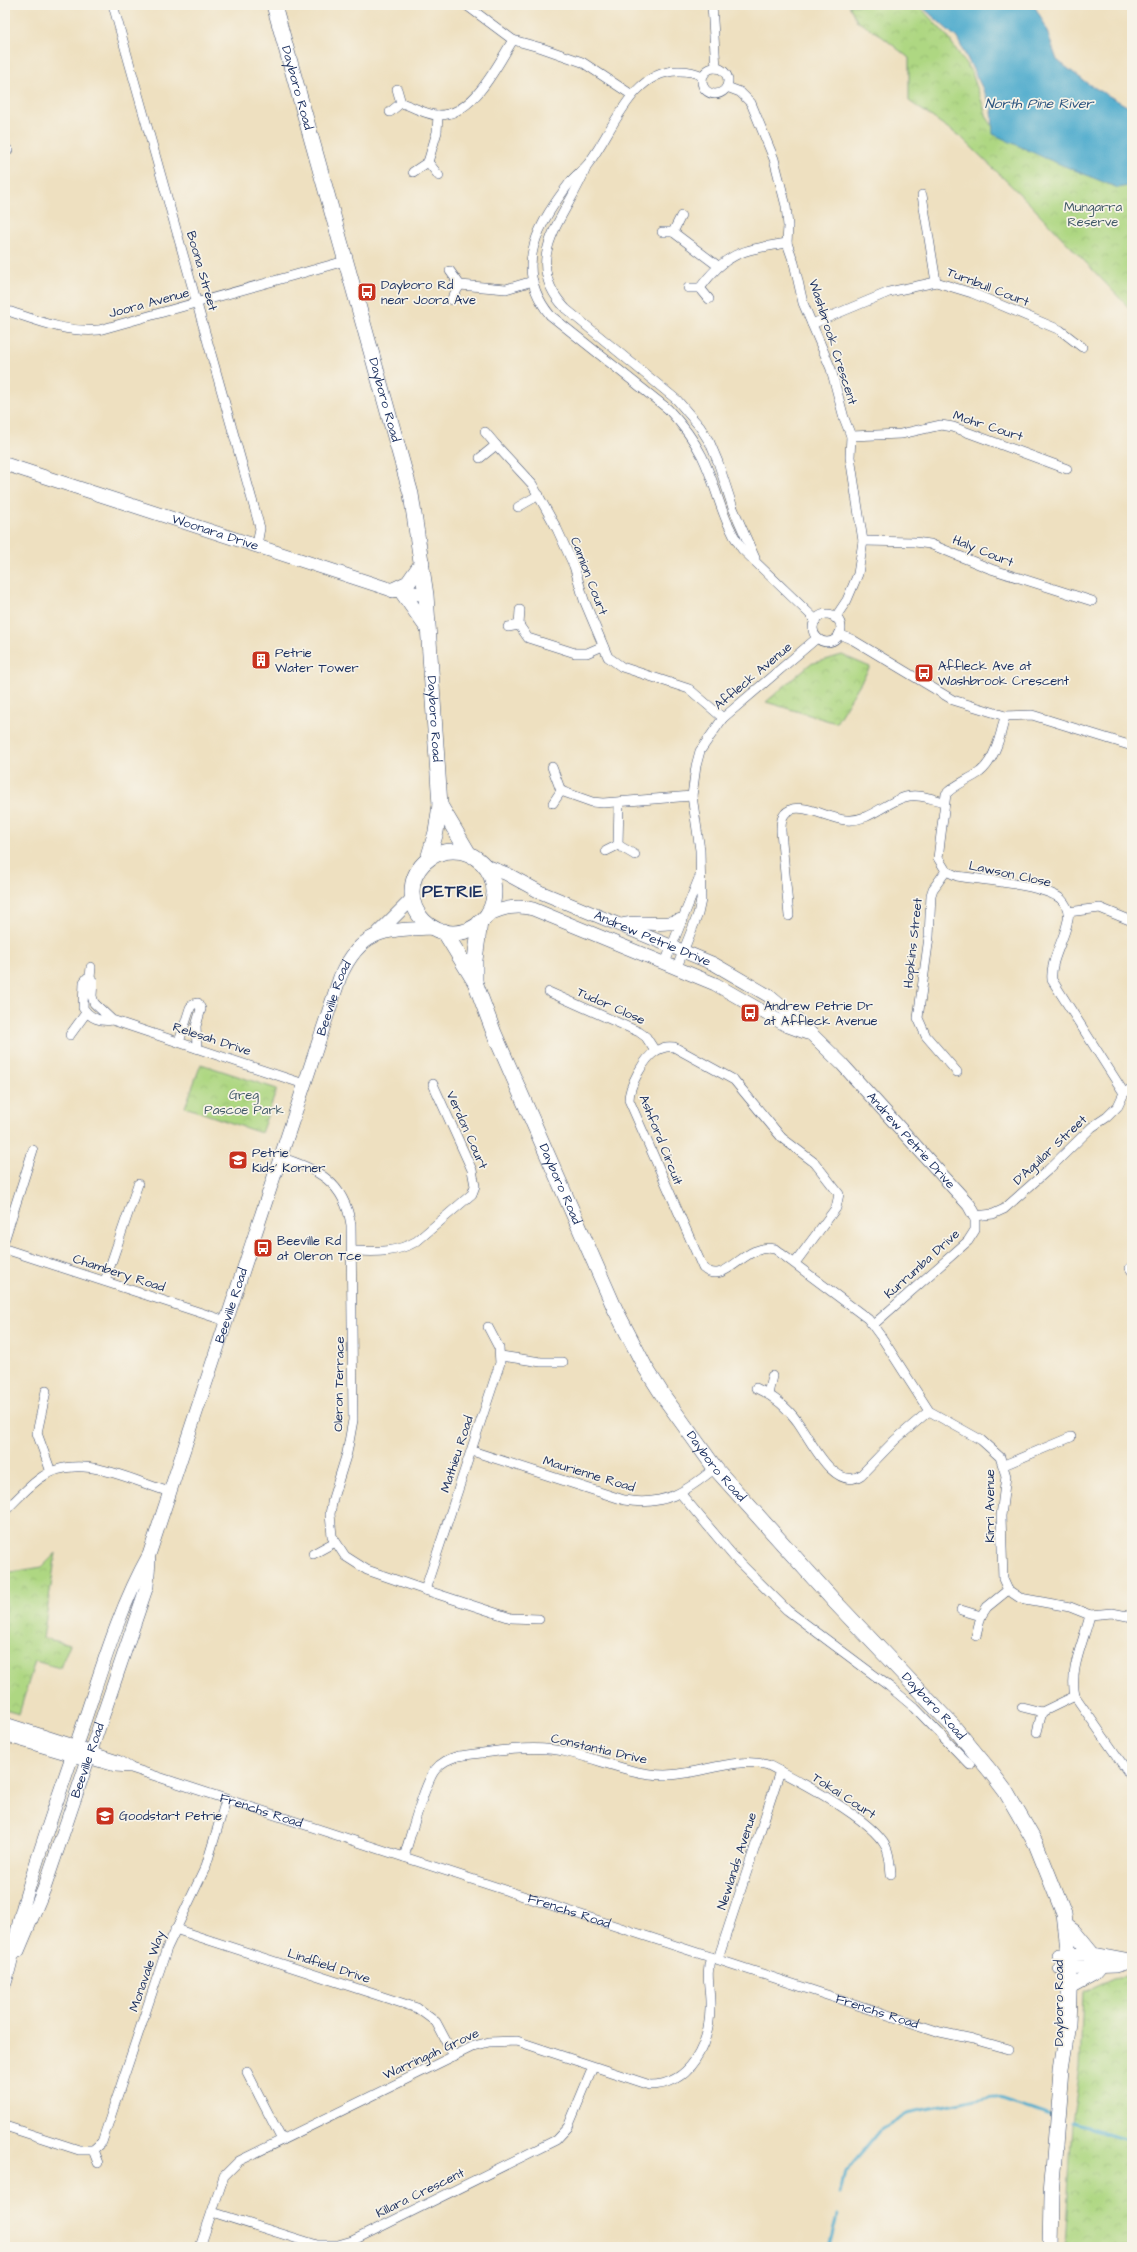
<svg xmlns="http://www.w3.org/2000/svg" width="1137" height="2252" viewBox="0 0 1137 2252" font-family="'Architects Daughter',sans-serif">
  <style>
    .park { fill: url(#park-crowns); stroke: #648370 }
    .water { fill: #4faccd; stroke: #356e96 }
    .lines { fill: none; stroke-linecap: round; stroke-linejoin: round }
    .stream { stroke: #4faccd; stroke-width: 3 }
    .street-casing { stroke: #3b4a6d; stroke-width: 10 }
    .secondary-casing { stroke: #3b4a6d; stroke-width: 14 }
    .primary-casing { stroke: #3b4a6d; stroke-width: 16 }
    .street { stroke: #fff; stroke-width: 9 }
    .secondary { stroke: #fff; stroke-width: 13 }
    .primary { stroke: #fff; stroke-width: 15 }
    .labels { text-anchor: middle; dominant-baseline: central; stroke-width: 3.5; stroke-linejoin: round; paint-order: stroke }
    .street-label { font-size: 13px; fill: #1b2f5e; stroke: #f7f3e8 }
    .park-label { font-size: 13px; fill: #405967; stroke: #f7f3e8 }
    .poi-label { font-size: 13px; fill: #1b2f5e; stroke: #f7f3e8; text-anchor: start }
    .water-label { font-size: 14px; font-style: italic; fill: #2b547f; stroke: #f7f3e8 }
    .district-label { font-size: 17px; font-weight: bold; letter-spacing: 1px; fill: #1b2f5e; stroke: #f7f3e8 }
  </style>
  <defs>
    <pattern id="park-crowns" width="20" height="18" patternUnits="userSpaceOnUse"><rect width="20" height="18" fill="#aed782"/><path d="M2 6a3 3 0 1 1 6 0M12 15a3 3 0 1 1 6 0" fill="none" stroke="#95b973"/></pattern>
  </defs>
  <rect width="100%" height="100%" fill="#f7f3e8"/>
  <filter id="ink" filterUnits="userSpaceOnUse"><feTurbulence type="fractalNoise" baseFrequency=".025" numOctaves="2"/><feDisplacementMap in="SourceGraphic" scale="8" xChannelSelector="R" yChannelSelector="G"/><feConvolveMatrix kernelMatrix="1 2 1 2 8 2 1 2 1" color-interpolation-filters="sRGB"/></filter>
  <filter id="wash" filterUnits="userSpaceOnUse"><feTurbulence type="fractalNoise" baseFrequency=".012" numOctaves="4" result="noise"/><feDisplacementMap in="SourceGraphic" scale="16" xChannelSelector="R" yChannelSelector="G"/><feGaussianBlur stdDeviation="0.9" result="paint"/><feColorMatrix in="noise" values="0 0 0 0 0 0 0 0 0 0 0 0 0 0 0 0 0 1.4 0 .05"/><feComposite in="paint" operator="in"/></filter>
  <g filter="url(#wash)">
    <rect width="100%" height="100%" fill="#eee0c0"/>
    <path class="park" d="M849,5H918L947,36L972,73L987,117L997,134L1068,165L1132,187V311L1028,202L962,138L909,101V58L880,35L857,21Z
      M842,655L870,667L836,723L766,702L810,664Z
      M201,1064L277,1089L261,1133L185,1107Z
      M56,1553L43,1638L70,1644L60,1668L35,1661L19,1714L5,1710V1573L42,1567Z
      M1132,1975V2247H1065L1072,2124L1080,2068L1083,1992L1113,1978Z"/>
    <path class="water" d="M920,5H1034L1044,23L1057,60L1088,84L1132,109V185L1118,188L1045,158L993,134L992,107L957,38Z"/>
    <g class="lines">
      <path class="stream" d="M1072,2123L1132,2140
        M840,2194L845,2172L880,2130L907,2113L991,2096L1053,2117
        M830,2247L838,2215"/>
    </g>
  </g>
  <g filter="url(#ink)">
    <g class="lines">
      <g class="street-casing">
        <g id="street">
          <path d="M113,5L260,528L257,545"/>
          <path d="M466,5L513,40L542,48L582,62L632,95"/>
          <path d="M712,5L716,68"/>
          <circle cx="715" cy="81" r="13"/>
          <path d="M702,76C695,72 687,71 679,71C631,70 613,132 588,164C583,170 576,175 571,181C539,223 511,267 550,315L668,409C681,423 693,438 702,456C718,489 720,517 742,549L816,620"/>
          <path d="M727,87L740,92L751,103L774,159L786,206L788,226L787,243L794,263L803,303L831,369L844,418L851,436L850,457L863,541L858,574L847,600L835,618"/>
          <path d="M401,103C412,106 425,114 436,115C473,118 497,65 513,40"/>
          <path d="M390,112L401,103L397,89"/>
          <path d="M5,151L8,150"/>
          <path d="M428,162L437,132L438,115"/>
          <path d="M586,168C567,217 518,259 566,309L677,400L700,427L710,443L718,462L733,508L755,558"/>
          <path d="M413,172L428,162L439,176"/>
          <path d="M922,195L936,282"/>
          <path d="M662,232H673L681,216"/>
          <path d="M673,232L718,266"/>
          <path d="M450,271L460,285L451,300"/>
          <path d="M460,285L506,289L533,281"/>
          <path d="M688,288H700L709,299"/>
          <path d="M700,288C727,251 744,250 787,243"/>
          <path d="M5,310C36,320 66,333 99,330L345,261"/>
          <path d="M812,324L889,292L936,282L972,293L1060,330L1082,347"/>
          <path d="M851,436L901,434L941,425L953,427L1067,469"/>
          <path d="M496,445L532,484L557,529L574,566L584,600L608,657L622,667L689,689L723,718"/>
          <path d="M480,458L496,445L485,432"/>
          <path d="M518,507L539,495"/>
          <path d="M863,541L915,542L930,544L991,569L1092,601"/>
          <circle cx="827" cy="628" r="14"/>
          <path d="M519,625L528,638L575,653H587L603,646"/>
          <path d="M508,627L519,625L520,610"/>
          <path d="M839,634L853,640L953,700L1005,716L1032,715L1132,746"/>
          <path d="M1005,716C1001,734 995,760 980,772C969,780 955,784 946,794L938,858L946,871L957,876C981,880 1042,884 1061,899C1068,906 1070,915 1067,924C1063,942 1050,961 1052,980L1124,1093"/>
          <path d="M552,767L561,791L553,803"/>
          <path d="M561,791L592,802L603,803L692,796"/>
          <path d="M618,845L619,803"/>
          <path d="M606,851L618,845L635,855"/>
          <path d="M946,871L933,889L931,895L929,937L918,1018L926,1036L957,1072"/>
          <path d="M1068,912L1100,908L1132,921"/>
          <path d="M789,916L781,831C781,823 781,814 790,810C803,803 830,819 846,820C869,822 884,803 905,797C917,793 932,799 944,802"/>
          <path d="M665,963L699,878"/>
          <path d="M677,967L698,914L701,900L700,850L692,796L696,766L700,751L723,718L817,638"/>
          <path d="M90,978L91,967"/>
          <path d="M549,992L639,1032L646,1037L655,1051"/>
          <path d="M112,1020C101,1022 90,1018 83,1008L84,982L87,978L93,981L92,996L94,1003L112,1020L304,1084"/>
          <path d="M70,1035L86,1013"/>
          <path d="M179,1042L190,1008L193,1004L198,1003L201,1009L196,1026L197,1048"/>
          <path d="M280,1157C318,1170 344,1181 351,1225L353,1420L347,1453L333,1498L330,1514L332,1536L345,1556L367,1570L425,1590L511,1618L539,1619"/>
          <path d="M5,1238L33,1150"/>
          <path d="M5,1249L226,1321"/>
          <path d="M353,1251C376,1252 396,1253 417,1241L472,1194L475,1186L472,1170L433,1084"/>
          <path d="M795,1263L836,1208L839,1194L815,1163L782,1138L734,1080L674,1047C668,1046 662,1047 656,1051C644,1058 629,1086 629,1100L703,1268C726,1288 743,1242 775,1249L868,1319L882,1338L929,1411L981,1440L1000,1457L1006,1476L1001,1516L1003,1579L1008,1590L1020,1598L1070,1607L1090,1615L1112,1613L1132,1617"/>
          <path d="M1130,1268L1132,1271"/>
          <path d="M105,1281L138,1184"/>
          <path d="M873,1325L968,1241L975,1230V1216L993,1214L1004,1209L1048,1170L1092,1127L1107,1117L1118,1106L1124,1093L1132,1088"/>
          <path d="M501,1356L541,1362H563"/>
          <path d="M756,1388C771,1395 787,1407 797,1421C810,1438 834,1493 861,1475L895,1440L929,1411"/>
          <path d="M46,1391L37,1433L51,1472"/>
          <path d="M768,1394L772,1376"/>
          <path d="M472,1451L624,1500C663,1507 686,1492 715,1468"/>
          <path d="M1004,1465L1071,1437"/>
          <path d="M680,1493L735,1558L787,1610L890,1687L915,1708L970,1765"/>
          <path d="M5,1511C16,1500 27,1488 39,1479C78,1450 129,1480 170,1492"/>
          <path d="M313,1554L335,1542"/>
          <path d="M425,1590L500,1363L499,1348L488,1327"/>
          <path d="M961,1610L981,1616L976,1636"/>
          <path d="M1090,1615C1084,1641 1069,1669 1075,1696L1132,1778"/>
          <path d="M981,1616L987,1607L1008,1590"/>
          <path d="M1022,1707L1042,1712L1037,1732"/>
          <path d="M1042,1712L1075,1696"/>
          <path d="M90,1751L118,1760L130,1767"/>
          <path id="s1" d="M87,1759L115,1767L131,1768L940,2032L973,2039L1008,2049"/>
          <path d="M404,1857C410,1838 424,1784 435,1770C441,1762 449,1759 458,1756C494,1752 532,1744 567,1752C599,1759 632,1775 665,1775C700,1775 733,1756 768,1765C797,1780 871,1818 886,1847C890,1855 890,1865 891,1874"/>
          <path d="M175,1929L417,2008L436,2022L454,2056"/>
          <path d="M718,1959L780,1771"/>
          <path d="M247,2072L282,2140"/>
          <path d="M5,2126L79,2150H93L102,2142L167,1948L206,1866L226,1800"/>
          <path d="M93,2150L98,2163"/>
          <path d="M212,2212L317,2245H338L352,2241L556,2140L568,2127L593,2067"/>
          <path d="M200,2247L224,2176L239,2161L474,2046L489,2042L517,2041L650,2085C690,2085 709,2045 710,2009C711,1991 705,1974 711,1957"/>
        </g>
      </g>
      <g class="secondary-casing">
        <g id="secondary">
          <path id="s2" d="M5,464L389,589L426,595"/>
          <path id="s3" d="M484,865L507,874L540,892L714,964L769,996L794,1017L842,1064L969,1205L975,1216"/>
          <path d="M486,916C501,908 516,904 533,909L715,984L788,1026L807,1033"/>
          <path d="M622,925C641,919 661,928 681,920"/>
          <path d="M378,933L413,898"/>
          <path d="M5,1724L83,1749"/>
          <path d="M5,1735L80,1757"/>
          <path id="s4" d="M18,1951L44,1889L147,1586L149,1561"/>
          <path d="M1059,1955L1092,1954L1129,1961"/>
          <path d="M1060,1968L1115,1966L1132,1961"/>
          <path id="s5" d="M5,1983C13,1958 16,1932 23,1907C41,1844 63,1783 84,1722C103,1665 120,1607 149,1555L340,977C362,928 386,930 434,928"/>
        </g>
      </g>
      <g class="primary-casing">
        <g id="primary">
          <path id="s6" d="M274,5L411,494L426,595L440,805L436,832L428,859"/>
          <path d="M393,590L408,583L422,563"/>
          <path d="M402,592L428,629"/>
          <path d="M440,805L469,854"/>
          <circle cx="453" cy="892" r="41"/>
          <path id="s7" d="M444,931L475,982L494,1033L615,1309L645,1367L664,1397L715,1468L835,1602L953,1726L991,1772L1006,1792L1036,1844L1064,1914L1070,1967L1068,2024L1061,2069L1051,2196L1050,2247"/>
          <path d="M475,982V960L480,922"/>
          <path d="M1066,1926L1074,1932L1092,1954"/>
          <path d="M1070,1987L1092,1975L1100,1966"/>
        </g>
      </g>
      <use href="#street" class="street"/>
      <use href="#secondary" class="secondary"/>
      <use href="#primary" class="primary"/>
    </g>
  </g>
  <defs>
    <g id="bus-square" transform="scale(1)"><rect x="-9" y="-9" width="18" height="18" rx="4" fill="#c8321e" stroke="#f7f3e8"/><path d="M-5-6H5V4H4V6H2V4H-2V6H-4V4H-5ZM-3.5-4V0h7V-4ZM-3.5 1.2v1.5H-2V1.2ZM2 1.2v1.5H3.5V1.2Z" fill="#fff"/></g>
    <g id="building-square" transform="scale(1)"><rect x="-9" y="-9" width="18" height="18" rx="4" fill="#c8321e" stroke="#f7f3e8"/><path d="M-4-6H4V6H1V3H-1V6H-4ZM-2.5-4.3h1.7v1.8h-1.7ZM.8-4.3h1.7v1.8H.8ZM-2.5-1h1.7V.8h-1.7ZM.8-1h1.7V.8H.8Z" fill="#fff"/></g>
    <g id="school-square" transform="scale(1)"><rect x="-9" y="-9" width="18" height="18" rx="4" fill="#c8321e" stroke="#f7f3e8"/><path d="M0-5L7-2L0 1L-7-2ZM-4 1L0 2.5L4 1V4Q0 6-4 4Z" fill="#fff"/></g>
  </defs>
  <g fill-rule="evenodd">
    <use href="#bus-square" x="367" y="292"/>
    <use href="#building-square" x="261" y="660"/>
    <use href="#bus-square" x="924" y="673"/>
    <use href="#bus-square" x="750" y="1013"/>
    <use href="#school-square" x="238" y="1160"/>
    <use href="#bus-square" x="263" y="1248"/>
    <use href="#school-square" x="105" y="1816"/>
  </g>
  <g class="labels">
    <g class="street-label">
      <text stroke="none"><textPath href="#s6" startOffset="86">Dayboro Road</textPath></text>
      <text transform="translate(202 271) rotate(74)">Boona Street</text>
      <text transform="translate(988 287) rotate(21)">Turnbull Court</text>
      <text transform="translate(149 303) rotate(-15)">Joora Avenue</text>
      <text transform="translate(833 342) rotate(72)">Washbrook Crescent</text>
      <text stroke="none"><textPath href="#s6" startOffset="410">Dayboro Road</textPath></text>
      <text transform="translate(988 426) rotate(18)">Mohr Court</text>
      <text stroke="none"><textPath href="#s2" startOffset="221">Woonara Drive</textPath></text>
      <text transform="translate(983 551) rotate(22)">Haly Court</text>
      <text transform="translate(589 576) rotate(69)">Camion Court</text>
      <text transform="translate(753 676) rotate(-40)">Affleck Avenue</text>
      <text stroke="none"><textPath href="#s6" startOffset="734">Dayboro Road</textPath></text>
      <text transform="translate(1010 874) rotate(12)">Lawson Close</text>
      <text stroke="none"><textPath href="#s3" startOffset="184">Andrew Petrie Drive</textPath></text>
      <text transform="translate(913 943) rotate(-84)">Hopkins Street</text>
      <text stroke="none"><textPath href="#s5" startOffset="1039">Beeville Road</textPath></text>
      <text transform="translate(611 1006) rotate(24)">Tudor Close</text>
      <text transform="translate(212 1039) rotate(18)">Relesah Drive</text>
      <text transform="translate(467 1130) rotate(66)">Verdon Court</text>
      <text transform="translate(661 1140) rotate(68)">Ashford Circuit</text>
      <text stroke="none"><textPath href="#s3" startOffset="517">Andrew Petrie Drive</textPath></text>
      <text transform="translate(1050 1150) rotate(-43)">D'Aguilar Street</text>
      <text stroke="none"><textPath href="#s7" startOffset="279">Dayboro Road</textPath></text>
      <text transform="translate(922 1264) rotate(-42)">Kurrumba Drive</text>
      <text transform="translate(119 1273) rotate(18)">Chambery Road</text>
      <text stroke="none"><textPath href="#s5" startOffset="715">Beeville Road</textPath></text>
      <text transform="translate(339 1384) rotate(-89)">Oleron Terrace</text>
      <text transform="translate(457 1454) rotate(-72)">Mathieu Road</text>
      <text stroke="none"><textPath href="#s7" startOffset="603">Dayboro Road</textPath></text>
      <text transform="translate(589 1474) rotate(17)">Maurienne Road</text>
      <text transform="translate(990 1506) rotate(-90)">Kirri Avenue</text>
      <text stroke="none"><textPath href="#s7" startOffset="927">Dayboro Road</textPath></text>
      <text transform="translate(599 1749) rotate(13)">Constantia Drive</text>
      <text stroke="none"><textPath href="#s4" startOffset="203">Beeville Road</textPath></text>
      <text transform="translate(844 1796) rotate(33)">Tokai Court</text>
      <text stroke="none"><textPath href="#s1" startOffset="182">Frenchs Road</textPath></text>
      <text transform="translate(737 1861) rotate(-72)">Newlands Avenue</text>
      <text stroke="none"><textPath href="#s1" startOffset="506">Frenchs Road</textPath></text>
      <text transform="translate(329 1966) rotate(18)">Lindfield Drive</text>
      <text transform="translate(147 1971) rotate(-71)">Monavale Way</text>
      <text transform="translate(1059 2003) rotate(-90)">Dayboro Road</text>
      <text stroke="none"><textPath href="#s1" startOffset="830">Frenchs Road</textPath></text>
      <text transform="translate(431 2054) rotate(-25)">Warringah Grove</text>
      <text transform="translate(420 2193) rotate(-26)">Killara Crescent</text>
    </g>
    <g class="park-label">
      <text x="1093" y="207">Mungarra<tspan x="1093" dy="15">Reserve</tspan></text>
      <text x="244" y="1095">Greg<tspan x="244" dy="15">Pascoe Park</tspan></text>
    </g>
    <g class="poi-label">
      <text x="381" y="285">Dayboro Rd<tspan x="381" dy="15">near Joora Ave</tspan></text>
      <text x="275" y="653">Petrie<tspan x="275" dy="15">Water Tower</tspan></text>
      <text x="938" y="666">Affleck Ave at<tspan x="938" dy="15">Washbrook Crescent</tspan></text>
      <text x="764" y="1006">Andrew Petrie Dr<tspan x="764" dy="15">at Affleck Avenue</tspan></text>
      <text x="252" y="1153">Petrie<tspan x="252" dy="15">Kids' Korner</tspan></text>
      <text x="277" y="1241">Beeville Rd<tspan x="277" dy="15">at Oleron Tce</tspan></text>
      <text x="119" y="1816">Goodstart Petrie</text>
    </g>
    <g class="water-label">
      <text x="1039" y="104">North Pine River</text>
    </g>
    <g class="district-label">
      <text x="453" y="892">PETRIE</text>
    </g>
  </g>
  <rect width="1137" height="2252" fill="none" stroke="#f7f3e8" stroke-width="20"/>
</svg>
